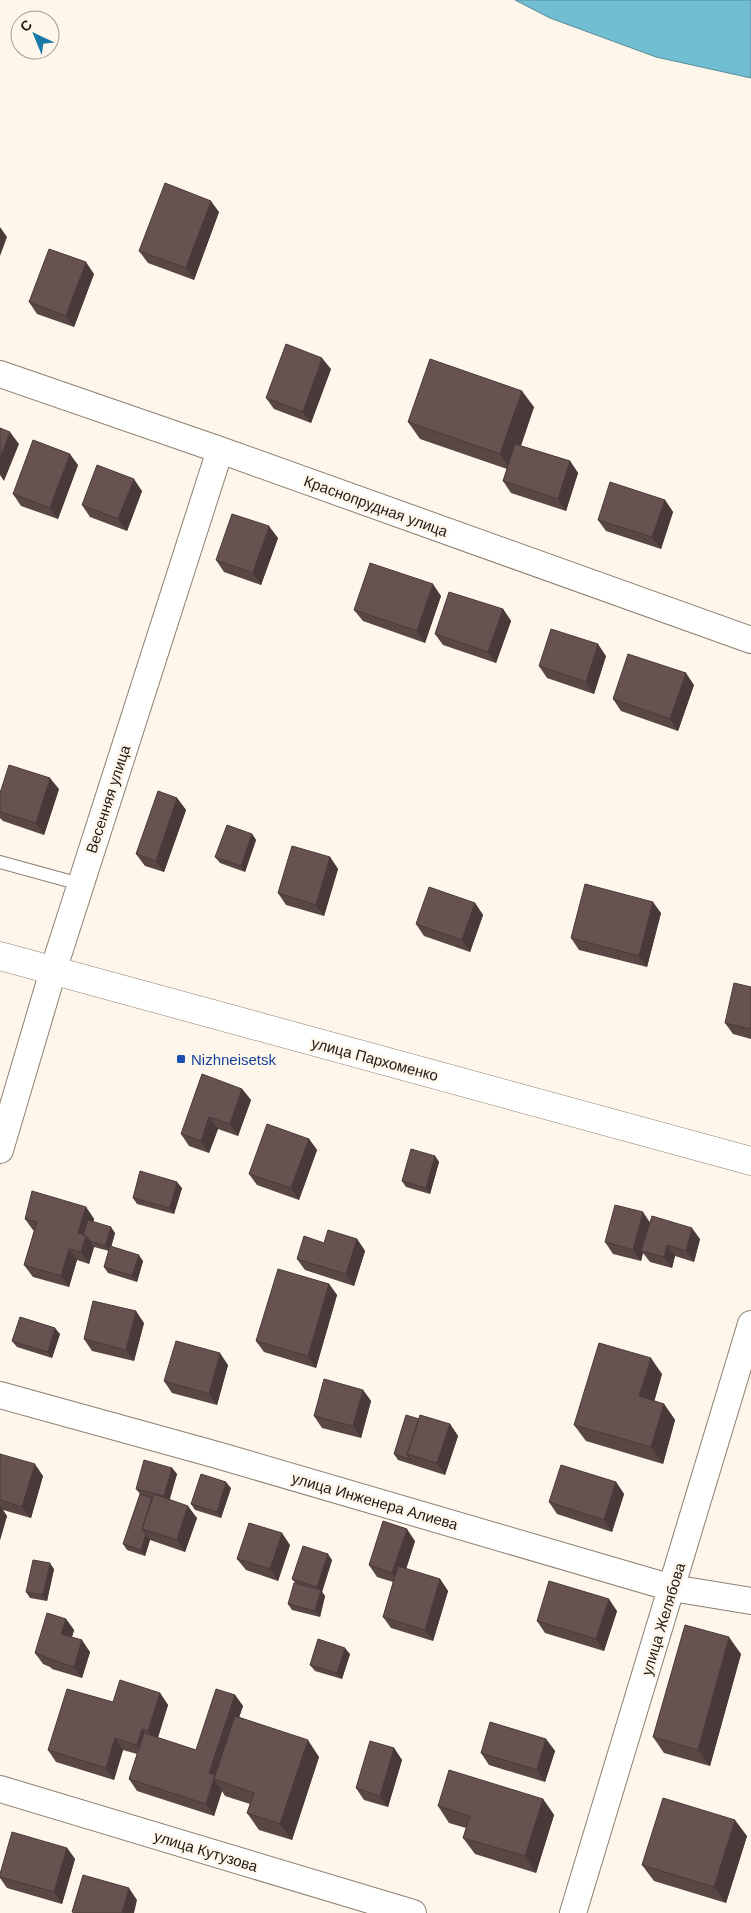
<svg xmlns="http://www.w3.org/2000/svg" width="751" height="1913" viewBox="0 0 751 1913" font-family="Helvetica,sans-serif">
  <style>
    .water { fill: #71bdd1; stroke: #588c98 }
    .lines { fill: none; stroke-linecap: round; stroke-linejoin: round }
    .service-casing { stroke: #8c806f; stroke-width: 14 }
    .minor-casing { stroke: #8c806f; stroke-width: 28 }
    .primary-casing { stroke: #8c806f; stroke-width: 29 }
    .service { stroke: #fff; stroke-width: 12 }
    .minor { stroke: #fff; stroke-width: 26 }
    .primary { stroke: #fff; stroke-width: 28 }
    .wall { fill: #594746 }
    .shaded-wall { fill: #493939 }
    .building { fill: #685251; stroke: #493939 }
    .transit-dot { fill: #1a4fb4; stroke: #fef6ea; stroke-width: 2 }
    .labels { text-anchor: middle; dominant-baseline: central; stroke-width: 5; stroke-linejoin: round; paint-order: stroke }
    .street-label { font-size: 15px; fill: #1f1a13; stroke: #fef6ea }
    .transit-label { font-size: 15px; fill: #164399; stroke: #fef6ea; text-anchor: start }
  </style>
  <rect width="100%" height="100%" fill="#fef6ea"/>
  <path class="water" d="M515,0H751V78L656,57L550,18Z"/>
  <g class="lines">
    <g class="service-casing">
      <path id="service" d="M0,862L80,884"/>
    </g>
    <g class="minor-casing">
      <path id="minor" d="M0,374L220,450L751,640
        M0,1150L53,971L220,450
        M0,1395L217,1455L672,1588L751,1601
        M0,1789L413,1913
        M573,1913L751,1324"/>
    </g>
    <g class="primary-casing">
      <path id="primary" d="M0,956L751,1161"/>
    </g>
    <use href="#service" class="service"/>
    <use href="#minor" class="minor"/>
    <use href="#primary" class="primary"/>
  </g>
  <path class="wall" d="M219,212L194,280L148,263L139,251Z
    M94,274L74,327L37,314L29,302Z
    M331,369L311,423L274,409L266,398Z
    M534,407L521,446L570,461L578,473L566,511L511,493L503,481L507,469L420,439L408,422Z
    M78,465L58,519L21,506L13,494Z
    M142,491L127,531L90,517L82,505Z
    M665,500L673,512L661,549L606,531L598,520Z
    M278,538L261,585L224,572L216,560Z
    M441,596L425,643L363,621L354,610Z
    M503,609L511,621L496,663L443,645L435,634Z
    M606,656L594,694L547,678L539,666Z
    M694,685L678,731L621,711L613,699Z
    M59,789L44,835L3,821L0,818V793Z
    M177,798L186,810L164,872L145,866L136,854Z
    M252,834L256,840L245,872L220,863L215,857Z
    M330,857L338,869L324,916L286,905L278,893Z
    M475,903L483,915L470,952L424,936L416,924Z
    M661,913L647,967L579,950L571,938Z
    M751,987V1039L733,1034L725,1023Z
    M242,1089L251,1100L238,1136L218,1129L209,1153L189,1146L181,1134Z
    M309,1139L317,1150L299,1200L257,1185L249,1174Z
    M435,1156L439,1162L430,1194L406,1187L402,1181Z
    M182,1188L174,1214L137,1204L133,1198Z
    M86,1207L94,1219L93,1222L115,1233L111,1246L143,1261L137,1282L108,1273L104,1267L109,1251L94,1247L89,1264L77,1260L69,1287L33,1277L24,1265L34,1231L33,1230L25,1219Z
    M650,1222L700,1239L694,1262L675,1256L672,1268L650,1262L643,1253L641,1261L613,1254L605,1242Z
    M357,1239L365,1251L354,1286L305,1270L297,1259L324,1243Z
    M329,1284L337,1295L316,1368L264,1352L256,1341Z
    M144,1323L134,1361L92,1351L84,1339Z
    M60,1334L52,1358L17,1347L12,1341Z
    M228,1365L217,1405L172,1393L164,1381Z
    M662,1374L654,1401L664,1404L675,1420L663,1464L586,1441L574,1425Z
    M363,1390L371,1401L361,1438L322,1428L314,1416Z
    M419,1419L450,1424L458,1436L445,1475L398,1460L394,1454Z
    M0,1454L43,1476L31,1518L3,1510L7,1516L0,1540Z
    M172,1468L177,1474L169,1500L197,1518L185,1552L150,1540L145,1556L127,1550L123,1544L140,1494L136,1489Z
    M616,1482L624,1494L612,1532L557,1514L549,1502Z
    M231,1488L221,1518L195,1510L191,1504Z
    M415,1541L406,1569L440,1579L448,1591L433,1641L391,1628L383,1617L393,1582L377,1577L369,1565Z
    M290,1545L278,1581L246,1570L237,1559Z
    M332,1560L322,1592L325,1596L320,1617L292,1610L288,1604L296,1584L292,1579Z
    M54,1569L47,1601L30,1598L26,1592Z
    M617,1611L604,1651L545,1633L537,1621Z
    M66,1619L74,1630L72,1637L90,1652L82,1678L52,1669L50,1667L43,1664L35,1653Z
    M350,1654L342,1679L315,1671L310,1665Z
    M741,1654L710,1766L664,1753L653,1737Z
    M160,1693L168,1705L158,1738L196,1750L235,1695L243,1706L239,1717L319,1757L292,1840L259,1830L247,1813L250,1804L225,1796L222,1791L214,1816L137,1791L129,1779L137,1754L123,1750L114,1780L56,1762L48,1750L113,1702Z
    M546,1739L555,1751L545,1782L489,1765L481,1753Z
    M394,1748L402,1760L388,1807L364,1800L356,1788Z
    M543,1799L554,1815L536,1873L475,1854L463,1838L466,1828L449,1823L438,1806Z
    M747,1836L726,1903L654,1881L642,1865Z
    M67,1848L75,1859L62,1904L7,1888L0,1878V1874Z"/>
  <path class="shaded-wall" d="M211,201L219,212L194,280L186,268Z
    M0,227L7,237L0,256Z
    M86,262L94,274L74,327L66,316Z
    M322,358L331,369L311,423L303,412Z
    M522,391L534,407L512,471L500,454Z
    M10,432L19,444L4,481L0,475V458Z
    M70,454L78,465L58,519L50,508Z
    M570,461L578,473L566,511L558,499Z
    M134,479L142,491L127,531L118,519Z
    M665,500L673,512L661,549L652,537Z
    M269,526L278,538L261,585L253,573Z
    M433,584L441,596L425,643L417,631Z
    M503,609L511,621L496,663L488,652Z
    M598,644L606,656L594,694L586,682Z
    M686,673L694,685L678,731L670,719Z
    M50,778L59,789L44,835L36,823Z
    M177,798L186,810L164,872L156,861Z
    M252,834L256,840L245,872L241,866Z
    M330,857L338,869L324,916L316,905Z
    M653,902L661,913L647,967L639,956Z
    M475,903L483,915L470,952L462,940Z
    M242,1089L251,1100L238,1136L230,1124Z
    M209,1117L218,1129L209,1153L201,1141Z
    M309,1139L317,1150L299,1200L291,1188Z
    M435,1156L439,1162L430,1194L426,1188Z
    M177,1182L182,1188L174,1214L170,1208Z
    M86,1207L94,1219L88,1239L94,1247L89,1264L81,1252L78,1233Z
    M643,1212L651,1224L641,1251L643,1253L641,1261L633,1250Z
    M111,1227L115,1233L110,1252L105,1246Z
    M692,1228L700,1239L694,1262L686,1251Z
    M357,1239L365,1251L354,1286L346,1274Z
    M667,1245L675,1256L672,1268L664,1257Z
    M69,1249L77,1260L69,1287L61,1276Z
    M139,1255L143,1261L137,1282L132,1276Z
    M329,1284L337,1295L316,1368L308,1356Z
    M136,1311L144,1323L134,1361L126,1350Z
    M55,1328L60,1334L52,1358L48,1352Z
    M220,1353L228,1365L217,1405L209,1394Z
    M651,1358L662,1374L651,1413L639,1396Z
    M363,1390L371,1401L361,1438L353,1426Z
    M664,1404L675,1420L663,1464L651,1447Z
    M450,1424L458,1436L445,1475L437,1463Z
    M35,1464L43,1476L31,1518L22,1507Z
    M172,1468L177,1474L169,1502L164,1496Z
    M226,1482L231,1488L221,1518L217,1512Z
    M616,1482L624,1494L612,1532L604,1520Z
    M0,1506L7,1516L0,1540Z
    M188,1506L197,1518L185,1552L177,1540Z
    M407,1529L415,1541L401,1585L392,1573Z
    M282,1533L290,1545L278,1581L270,1569Z
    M146,1534L150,1540L145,1556L141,1550Z
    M328,1554L332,1560L322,1592L325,1596L320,1617L315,1611L320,1592L317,1587Z
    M50,1563L54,1569L47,1601L43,1595Z
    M440,1579L448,1591L433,1641L425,1630Z
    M609,1599L617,1611L604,1651L596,1639Z
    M66,1619L74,1630L69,1646L61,1634Z
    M729,1637L741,1654L710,1766L698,1750Z
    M82,1640L90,1652L82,1678L74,1667Z
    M345,1648L350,1654L342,1679L337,1673Z
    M160,1693L168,1705L156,1742L148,1731Z
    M235,1695L243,1706L218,1780L214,1779L222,1791L214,1816L206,1804L209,1773Z
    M142,1729L150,1740L145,1757L137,1745Z
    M115,1738L123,1750L114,1780L106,1768Z
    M546,1739L555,1751L545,1782L537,1770Z
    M308,1740L319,1757L292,1840L280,1824Z
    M394,1748L402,1760L388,1807L380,1796Z
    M543,1799L554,1815L536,1873L525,1856Z
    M735,1820L747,1836L726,1903L714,1887Z
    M67,1848L75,1859L62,1904L54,1892Z
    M129,1888L137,1900L134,1913H122Z"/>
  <path class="building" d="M165,183L211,201L186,268L139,251Z
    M49,249L86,262L66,316L29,302Z
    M286,344L322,358L303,412L266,398Z
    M430,359L522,391L500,454L408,422Z
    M0,428L10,432L0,458Z
    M33,440L70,454L50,508L13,494Z
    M515,444L570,461L558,499L503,481Z
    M97,465L134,479L118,519L82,505Z
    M610,482L665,500L652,537L598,520Z
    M232,514L269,526L253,573L216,560Z
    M370,563L433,584L417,631L354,610Z
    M449,592L503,609L488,652L435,634Z
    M551,629L598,644L586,682L539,666Z
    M628,654L686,673L670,719L613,699Z
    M9,765L50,778L36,823L0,812V793Z
    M158,791L177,798L156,861L136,854Z
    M227,825L252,834L241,866L215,857Z
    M292,846L330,857L316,905L278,893Z
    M585,884L653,902L639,956L571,938Z
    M429,887L475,903L462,940L416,924Z
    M734,983L751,987V1029L725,1023Z
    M202,1074L242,1089L230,1124L209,1117L201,1141L181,1134Z
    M267,1124L309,1139L291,1188L249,1174Z
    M411,1149L435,1156L426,1188L402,1181Z
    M140,1171L177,1182L170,1208L133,1198Z
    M32,1191L86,1207L78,1233L86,1236L81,1252L69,1249L61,1276L24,1265L37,1222L25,1219Z
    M615,1205L643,1212L633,1250L605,1242Z
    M652,1216L692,1228L686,1251L667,1245L664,1257L641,1251Z
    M88,1220L111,1227L105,1246L90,1241L86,1236L83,1235Z
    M328,1230L357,1239L346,1274L297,1259L304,1236L324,1243Z
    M110,1246L139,1255L132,1276L104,1267Z
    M278,1269L329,1284L308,1356L256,1341Z
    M93,1301L136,1311L126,1350L84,1339Z
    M20,1317L55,1328L48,1352L12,1341Z
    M176,1341L220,1353L209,1394L164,1381Z
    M599,1343L651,1358L639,1396L664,1404L651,1447L574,1425Z
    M324,1379L363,1390L353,1426L314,1416Z
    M406,1415L419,1419L407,1454L411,1460L394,1454Z
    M420,1415L450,1424L437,1463L407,1454Z
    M0,1454L35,1464L22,1507L0,1500Z
    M144,1460L172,1468L164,1496L136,1489Z
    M561,1465L616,1482L604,1520L549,1502Z
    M201,1474L226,1482L217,1512L191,1504Z
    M140,1494L152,1498L142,1529L146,1534L141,1550L123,1544Z
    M154,1494L188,1506L177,1540L142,1529Z
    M383,1521L407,1529L392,1573L369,1565Z
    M249,1523L282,1533L270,1569L237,1559Z
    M303,1546L328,1554L317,1587L292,1579Z
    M33,1560L50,1563L43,1595L26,1592Z
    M398,1566L440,1579L425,1630L383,1617Z
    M549,1581L609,1599L596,1639L537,1621Z
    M294,1583L321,1590L315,1611L288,1604Z
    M47,1613L66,1619L61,1634L82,1640L74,1667L44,1657V1656L35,1653Z
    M685,1625L729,1637L698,1750L653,1737Z
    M318,1639L345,1648L337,1673L310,1665Z
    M120,1680L160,1693L148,1731L142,1729L137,1745L115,1738L106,1768L48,1750L67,1689L113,1702Z
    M216,1689L235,1695L209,1773L215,1775L206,1804L129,1779L144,1733L196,1750Z
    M235,1716L308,1740L280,1824L247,1813L254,1793L214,1779Z
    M490,1722L546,1739L537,1770L481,1753Z
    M370,1741L394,1748L380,1796L356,1788Z
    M449,1770L543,1799L525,1856L463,1838L470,1816L438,1806Z
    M663,1798L735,1820L714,1887L642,1865Z
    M12,1832L67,1848L54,1892L0,1877V1874Z
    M83,1875L129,1888L122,1913H76L72,1912Z"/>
  <rect class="transit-dot" x="176" y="1054" width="10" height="10" rx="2.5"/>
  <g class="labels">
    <g class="street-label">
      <text transform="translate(376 506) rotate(20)">Краснопрудная улица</text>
      <text transform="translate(108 799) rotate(-72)">Весенняя улица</text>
      <text transform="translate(375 1059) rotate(15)">улица Пархоменко</text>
      <text transform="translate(375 1501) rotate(16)">улица Инженера Алиева</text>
      <text transform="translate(663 1619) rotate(-73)">улица Желябова</text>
      <text transform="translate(206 1851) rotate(17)">улица Кутузова</text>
    </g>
    <g class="transit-label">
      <text x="191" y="1059">Nizhneisetsk</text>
    </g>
  </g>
  <g transform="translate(35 35) rotate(316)"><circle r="24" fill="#fef6ea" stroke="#a59e94"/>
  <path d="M0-4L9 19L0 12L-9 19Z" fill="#177aa6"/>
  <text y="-8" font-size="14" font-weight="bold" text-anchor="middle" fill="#1f1a13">С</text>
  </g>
</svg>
